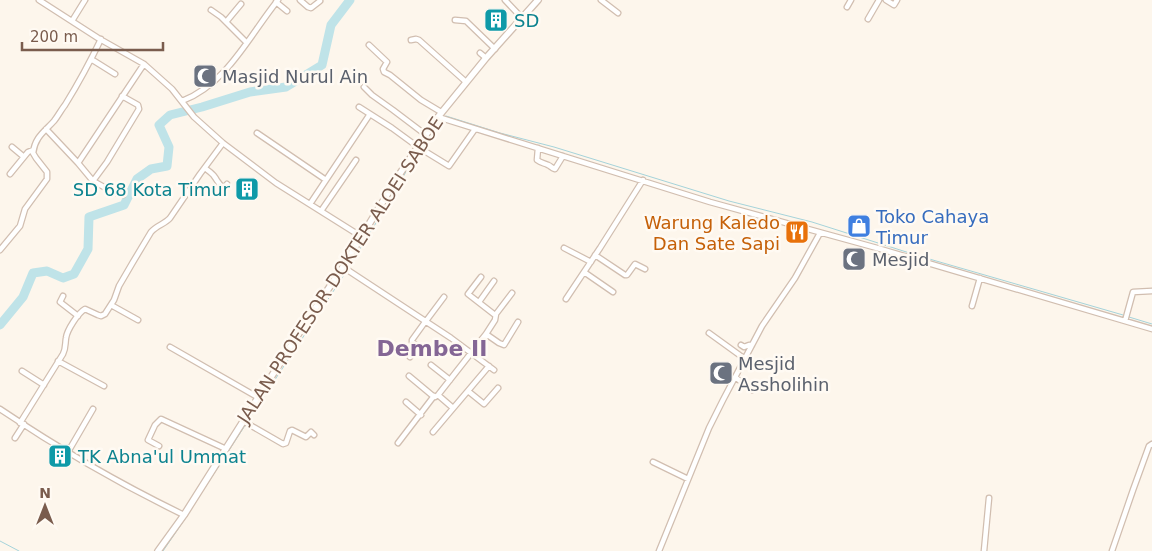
<svg xmlns="http://www.w3.org/2000/svg" width="1152" height="551" viewBox="0 0 1152 551" font-family="'DejaVu Sans',sans-serif">
  <style>
    .lines { fill: none; stroke-linecap: round; stroke-linejoin: round }
    .stream { stroke: #a5d3da; stroke-width: 1 }
    .river { stroke: #bfe3e8; stroke-width: 9 }
    .minor-casing { stroke: #d1beb0; stroke-width: 7 }
    .tertiary-casing { stroke: #d1beb0; stroke-width: 8 }
    .minor { stroke: #fff; stroke-width: 4.5 }
    .tertiary { stroke: #fff; stroke-width: 5.5 }
    .labels { text-anchor: middle; dominant-baseline: central; stroke-width: 5; stroke-linejoin: round; paint-order: stroke }
    .culture-label { font-size: 18px; fill: #0d838f; stroke: #fffaf3; text-anchor: start }
    .worship-label { font-size: 18px; fill: #5b616d; stroke: #fffaf3; text-anchor: start }
    .shop-label { font-size: 18px; fill: #366cbe; stroke: #fffaf3; text-anchor: start }
    .food-label { font-size: 18px; fill: #c56008; stroke: #fffaf3; text-anchor: end }
    .street-label { font-size: 18px; fill: #7a5c4d; stroke: #fffaf3 }
    .district-label { font-size: 22px; font-weight: bold; fill: #846695; stroke: #fffaf3 }
  </style>
  <rect width="100%" height="100%" fill="#fdf6ec"/>
  <g class="lines">
    <path class="stream" d="M446,116L500,133L554,147L729,201L812,222L919,256L1123,315
      M427,139L437,126
      M350,265L384,210L411,163
      M1129,317L1152,324
      M249,419L346,272
      M195,503L246,424
      M0,541L19,551
      M163,551L185,519"/>
    <path class="river" d="M0,325L23,297L33,273L47,271L63,278L74,274L88,249L89,217L124,205L137,179L151,169L167,166L169,147L159,125L170,115L202,107L250,92L286,87L322,65L331,25L350,0"/>
    <g class="minor-casing">
      <path id="minor" d="M39,0L98,38L144,64L172,89L194,117L223,143L276,183L362,237
        M300,0L308,7L311,8L320,1
        M505,0L522,18
        M601,0L618,13
        M886,0L894,5L897,0
        M276,2L287,11
        M847,7L851,0
        M211,10L221,17L246,42
        M868,19L879,0
        M455,20L466,21L495,49
        M72,21L85,0
        M226,22L241,4
        M411,40L416,39L419,40L466,82
        M369,45L387,62L383,69L384,72L390,75L421,100L441,112
        M480,53L486,58
        M91,59L115,74
        M364,87L372,95L393,110L426,135
        M182,101C227,84 249,36 278,0
        M359,107L392,128L418,147L449,166L475,129
        M438,117L710,202L877,248L1152,329
        M46,129L78,163
        M257,133L326,180
        M12,147L24,157
        M538,148L537,160C541,163 544,163 548,165C551,166 551,168 555,169L563,156
        M205,168C207,170 212,173 214,176C218,181 217,183 224,188L227,184
        M10,174L28,152L33,150
        M93,181L107,162L139,109L138,105L122,96
        M123,195L113,192L93,181L78,163L144,64
        M310,204L370,114
        M321,211L356,160
        M564,248L591,262
        M0,250L20,226L25,209L47,179V172L36,158L33,153C35,137 44,132 54,121C58,116 61,110 65,105C78,84 90,62 101,39
        M595,255L625,275H627L635,264L645,269
        M343,267L451,338L494,370
        M584,272L613,292
        M481,277L468,294L495,315
        M63,296L60,302L78,316
        M566,299L600,248L643,180
        M479,302L494,281
        M111,305L138,320
        M972,306L980,278
        M426,321L444,297
        M1125,321L1133,292L1152,291
        M709,333L745,359
        M486,334L499,343L504,345L518,322
        M741,345L744,347L749,345H752
        M170,347L259,398
        M410,357L417,346L412,342V340L425,322
        M58,361L104,386
        M431,365L450,380
        M22,371L44,385
        M409,376L433,396L435,397L438,395L486,334L495,320L496,314L512,293
        M735,377L752,390
        M468,391L484,404L498,388
        M438,395L453,408
        M406,402L421,415
        M0,409C58,448 120,484 184,515
        M243,421L283,444L286,443L290,431L292,430L306,437L311,432L314,435
        M20,423L63,354C66,348 65,344 66,338C67,330 78,313 85,309L98,315L101,316L105,314L114,300L119,286L133,262L151,232C157,225 165,224 170,218L200,174L223,143
        M433,432L489,366
        M15,438L24,424
        M398,443L434,396
        M159,446L148,440L155,425L161,419L226,449
        M68,452L93,409
        M653,462L688,479
        M659,551L709,428L723,400L762,326L795,278L820,233
        M984,551L989,498
        M1112,551L1133,490L1149,446L1152,444"/>
    </g>
    <g class="tertiary-casing">
      <path id="tertiary" d="M158,551L184,515L304,325L343,267L399,175L438,117L486,58L538,0"/>
    </g>
    <use href="#minor" class="minor"/>
    <use href="#tertiary" class="tertiary"/>
  </g>
  <defs>
    <g id="building-square" transform="scale(1.25)"><rect x="-9" y="-9" width="18" height="18" rx="4" fill="#0f9aa8" stroke="#fffaf3"/><path d="M-4-6H4V6H1V3H-1V6H-4ZM-2.5-4.3h1.7v1.8h-1.7ZM.8-4.3h1.7v1.8H.8ZM-2.5-1h1.7V.8h-1.7ZM.8-1h1.7V.8H.8Z" fill="#fff"/></g>
    <g id="mosque-square" transform="scale(1.25)"><rect x="-9" y="-9" width="18" height="18" rx="4" fill="#6b7280" stroke="#fffaf3"/><path d="M3.5-4.9A6 6 0 1 0 3.5 4.9A5 5 0 1 1 3.5-4.9Z" fill="#fff"/></g>
    <g id="shop-square" transform="scale(1.25)"><rect x="-9" y="-9" width="18" height="18" rx="4" fill="#3f7fe0" stroke="#fffaf3"/><path d="M-5-2.5h2.3a2.7 3.5 0 0 1 5.4 0H5L5.5 6h-11ZM-1.5-2.5h3a1.5 2.3 0 0 0-3 0Z" fill="#fff"/></g>
    <g id="restaurant-square" transform="scale(1.25)"><rect x="-9" y="-9" width="18" height="18" rx="4" fill="#e8710a" stroke="#fffaf3"/><path d="M-5-6h1v4h1v-4h1v4h1v-4h1v5L-1.5 .5V6h-2V.5L-5-1ZM5-6V6H3V1.5H1.5Q1.5-4 5-6Z" fill="#fff"/></g>
  </defs>
  <g fill-rule="evenodd">
    <use href="#building-square" x="496" y="20"/>
    <use href="#mosque-square" x="205" y="76"/>
    <use href="#building-square" x="247" y="189"/>
    <use href="#shop-square" x="859" y="226"/>
    <use href="#restaurant-square" x="797" y="232"/>
    <use href="#mosque-square" x="854" y="259"/>
    <use href="#mosque-square" x="721" y="373"/>
    <use href="#building-square" x="60" y="456"/>
  </g>
  <g class="labels">
    <g class="culture-label">
      <text x="514" y="20">SD</text>
      <text x="230" y="189" text-anchor="end">SD 68 Kota Timur</text>
      <text x="78" y="456">TK Abna'ul Ummat</text>
    </g>
    <g class="worship-label">
      <text x="222" y="76">Masjid Nurul Ain</text>
      <text x="872" y="259">Mesjid</text>
      <text x="738" y="363">Mesjid<tspan x="738" dy="21">Assholihin</tspan></text>
    </g>
    <g class="shop-label">
      <text x="876" y="216">Toko Cahaya<tspan x="876" dy="21">Timur</tspan></text>
    </g>
    <g class="food-label">
      <text x="780" y="222">Warung Kaledo<tspan x="780" dy="21">Dan Sate Sapi</tspan></text>
    </g>
    <g class="street-label">
      <text transform="translate(340 270) rotate(-57)">JALAN PROFESOR DOKTER ALOEI SABOE</text>
    </g>
    <g class="district-label">
      <text x="432" y="348">Dembe II</text>
    </g>
  </g>
  <g transform="translate(45 506)" stroke="#fffaf3" stroke-width="4" paint-order="stroke">
  <path d="M0-4L9 19L0 12L-9 19Z" fill="#7a5c4d"/>
  <text y="-8" font-size="14" font-weight="bold" text-anchor="middle" fill="#7a5c4d">N</text>
  </g>
  <path d="M22 42v8h141v-8" fill="none" stroke="#7a5c4d" stroke-width="2.5"/>
  <text x="30" y="42" font-size="15" fill="#7a5c4d" stroke="#fffaf3" stroke-width="4" paint-order="stroke">200 m</text>
</svg>
